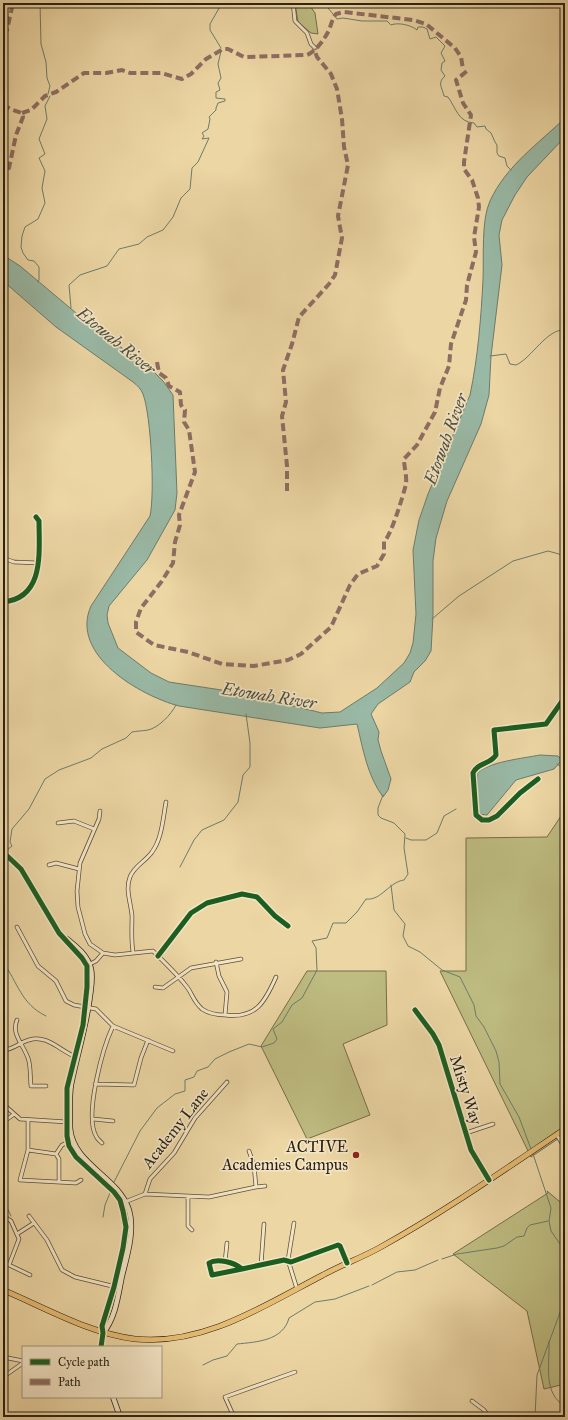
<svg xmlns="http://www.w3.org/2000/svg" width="568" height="1420" viewBox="0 0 568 1420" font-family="'IM FELL Great Primer',serif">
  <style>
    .green { fill: #bebc81; stroke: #746e4c }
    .water { fill: #99b9a6; stroke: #6c7c6c }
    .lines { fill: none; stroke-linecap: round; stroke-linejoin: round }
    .stream { stroke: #6c7c6c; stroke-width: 1 }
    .street-casing { stroke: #5a4e3a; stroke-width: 4.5 }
    .secondary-casing { stroke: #292116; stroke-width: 6 }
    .primary-casing { stroke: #292116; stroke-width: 6 }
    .street { stroke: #f3e4c4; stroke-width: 3 }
    .secondary { stroke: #f3e4c4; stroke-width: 4.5 }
    .primary { stroke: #e6bb72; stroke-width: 5 }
    .quiet { stroke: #8d6e63; stroke-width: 4; stroke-dasharray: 8 4; stroke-linecap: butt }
    .cycleway-casing { stroke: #f3e4c4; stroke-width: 8 }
    .cycleway { stroke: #1b5e20; stroke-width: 5 }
    .poi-dot { fill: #8f2418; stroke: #f3e4c4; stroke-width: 1.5 }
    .labels { text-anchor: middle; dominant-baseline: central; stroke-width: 3.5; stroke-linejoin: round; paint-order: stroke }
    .street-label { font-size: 16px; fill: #292116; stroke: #f3e4c4 }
    .poi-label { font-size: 16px; fill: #292116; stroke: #f3e4c4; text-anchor: end }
    .water-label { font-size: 17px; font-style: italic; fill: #4b4f41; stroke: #f3e4c4 }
  </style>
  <rect width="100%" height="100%" fill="#ecd6a4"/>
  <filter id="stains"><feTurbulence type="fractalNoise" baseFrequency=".005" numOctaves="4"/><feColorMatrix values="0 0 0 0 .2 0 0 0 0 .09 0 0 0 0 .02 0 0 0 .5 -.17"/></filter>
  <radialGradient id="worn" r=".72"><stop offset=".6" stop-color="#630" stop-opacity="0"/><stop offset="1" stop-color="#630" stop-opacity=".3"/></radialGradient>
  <path class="green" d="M295,3H308L315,13L318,34L311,33L298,22Z
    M565,810V1134L531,1157L440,971H466V838L547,837Z
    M307,971H386L387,1025L343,1044L370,1115L307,1139L261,1046Z
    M547,1191L565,1206V1384L544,1389L527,1311L453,1254L548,1193Z"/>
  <path class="water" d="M565,118V137L527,177L515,195L502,220L499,235L502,265L491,356L489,395L481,424L447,501L436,538L433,561V616L431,651L425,661L414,672L410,682L378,704L371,714L379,732L378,740L381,751L391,779L388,790L383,797C367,775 363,749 357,724L320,728L179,706C141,696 69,655 91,606L150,516C155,493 151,415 143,394C141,389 137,385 133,382L56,327L3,281V255L20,266L88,323L152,370L163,381L173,395L177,493L175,510L147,560L109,606L107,615L108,623L118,648L151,673L169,682L241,693L322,713L340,712L377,688L404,663L410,653L413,643L416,614L413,550L419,520L428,494L470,395C478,357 481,318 483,280C484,258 481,220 490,201C506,166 538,144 565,118Z
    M540,755L558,756L562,760L554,769L516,780L487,815L479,814L477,808V774C486,762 525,758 540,755Z"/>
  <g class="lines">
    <path class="stream" d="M40,3L41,44L46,62L47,78L50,86L48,94
      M324,3L337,19L343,18L362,21H387L391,25C398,22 411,25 417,30L418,27H423L427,29L430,39L436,37L445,46L441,53L445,61L442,63L441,70L445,76C437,83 442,87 444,96L448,97C456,108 458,122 474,123L477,127L485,126L486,129L491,133L495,142L497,145V153L499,156L505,158L507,166L511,170
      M221,48L210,30V24L222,3
      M38,282L39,280V267L34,261L28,260L23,253L21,247L22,236L25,227L38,219L45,203L42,188L45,171L39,158L45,154L39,139L47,119L45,106L50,96
      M71,308L69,285L80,275L107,266L119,249L139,244L147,237L163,230L173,217L181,198L190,189L192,168L198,162L209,138L202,139L204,136L202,133L208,129L210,119L209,117L216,110V108L218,103L225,101V99L216,98V92L220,90L218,83L221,78L218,64L221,51
      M490,356L506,354L510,364L516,365C532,358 547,328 565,330
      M432,619L459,596L513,561L548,551L559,554L565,559
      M557,764L565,769
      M406,838L411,840H426L437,833L444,816L456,809
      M7,850L12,846L10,842L12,829L29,809L45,779L59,770L91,758L102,749L126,738L132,732C137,731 142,731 148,730C158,728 171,715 176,705
      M180,867L194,840L202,830L224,820L238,802L243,775L250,767V743L246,714
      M391,885L394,910L405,924L403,936L408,946L420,952L442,970L460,977L474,1005L476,1016L484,1027L496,1051L499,1062L500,1084L519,1117L531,1149
      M3,962C18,983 21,1004 46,1016
      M533,1154L551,1208L549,1221L551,1231L565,1251
      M114,1182L140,1131L157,1108L175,1094L185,1091V1080L194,1077L197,1071L208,1067L215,1059L229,1052L249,1044L262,1047L274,1043L277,1039L273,1029L282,1022L292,1005L302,998L317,970L316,948L312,941L327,938L333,923H346L357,912L366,899C381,901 389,882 404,880L408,874L404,848L405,834L394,823L381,818L378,815V808L383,795
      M3,1199L11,1216
      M103,1217L105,1205L110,1193
      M442,1259L457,1254L497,1248L504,1246L517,1237L524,1236L527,1228L530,1225L548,1221
      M372,1285L397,1272L415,1270L438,1260
      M549,1341C550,1362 542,1394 565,1406
      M203,1365L213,1360L227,1356L237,1344C256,1342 283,1341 289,1318L315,1302L335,1299L369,1286
      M535,1417L537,1375L565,1299L563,1272L565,1251"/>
    <g class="street-casing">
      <path id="street" d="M293,3L295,21L307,33L311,44L315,48
        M3,558L14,562L39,563
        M3,602C45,598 39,552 39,521L36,517
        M538,779L520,793L497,816L489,820H482L476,815L473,773C477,763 491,764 496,755L494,730L546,724L565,697
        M100,811L99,819L80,863L77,891L78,907L85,934L90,944L103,953
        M58,823L74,821L94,829
        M49,865L56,863L79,869
        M17,927L38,966L56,981L66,1001L74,1005L96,1009L113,1026L173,1051
        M133,952C131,939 132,929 132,916C131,903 125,890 130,877C134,866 146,861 152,852C162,839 163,818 166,802
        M158,956L191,913L207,903L242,894L257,897L275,916L288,926
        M216,962L219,976L227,992L225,1015
        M88,965L96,961L103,953L115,955L153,951C165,963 177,974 187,987C193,995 193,1001 202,1009C208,1013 218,1015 225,1015C256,1019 265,1002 276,977
        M155,987L163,988L191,968L241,959
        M415,1010L433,1034L439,1045L471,1150L489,1180
        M17,1020C11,1034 23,1044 28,1058C31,1066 30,1077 31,1086H46
        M3,1050C13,1050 20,1042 29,1040C47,1034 60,1051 76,1057
        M95,1084L134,1085L141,1058L148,1040
        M3,1104L20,1119L67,1122
        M93,1119L113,1121
        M28,1121V1150L20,1180L76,1183L81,1180
        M3,1122L13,1115
        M466,1133L493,1124
        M560,1133L565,1141
        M557,1135L565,1148
        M102,1143C100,1141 97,1139 96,1136C84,1115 103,1047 113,1026
        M28,1150L56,1154L59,1159V1182
        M56,1154L62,1145L73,1140
        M256,1187L265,1186
        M145,1194L209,1197L256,1187L254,1165L249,1151
        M188,1197V1226L192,1230
        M125,1202L145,1194L150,1179L174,1153L195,1118L227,1082
        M3,1216L11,1221L19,1239L9,1265L30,1275
        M29,1216L47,1240L62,1270L75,1277L116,1287
        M294,1223L288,1260L297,1289
        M17,1234L34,1223
        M225,1262L227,1243
        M261,1265L264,1224
        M242,1269L212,1275L209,1263C217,1258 234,1262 242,1269L284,1260L291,1262L338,1245L340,1246L347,1263
        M3,1357L23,1361
        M3,1377L23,1363
        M472,1401L484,1410L489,1417
        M234,1417L225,1397L295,1372"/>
    </g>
    <g class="secondary-casing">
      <path id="secondary" d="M3,852L21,869L59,933L82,958L87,966V987L83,1025L67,1088V1136L69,1146L76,1157L114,1192L120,1200L123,1211L126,1227L123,1248L114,1287L102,1326L103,1333L101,1347
        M67,939C77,947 88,956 91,969C93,978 91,988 90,996C86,1028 77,1055 71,1085C69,1098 70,1115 70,1128C73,1165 118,1176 129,1210C135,1230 127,1256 122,1276C118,1295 116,1317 103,1333
        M3,1134L5,1142L3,1151
        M113,1397L120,1417"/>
    </g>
    <g class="primary-casing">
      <path id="primary" d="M3,1290C46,1308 88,1333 135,1339C204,1346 265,1305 323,1275C341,1265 361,1258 379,1248C444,1212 504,1170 565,1129"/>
    </g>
    <use href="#street" class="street"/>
    <use href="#secondary" class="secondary"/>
    <use href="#primary" class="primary"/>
    <path class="quiet" d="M3,35L7,30L13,3
      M3,104L10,109L22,113L23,117L16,135L9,168L3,175
      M22,113L31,110L45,96L56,92L84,73H106L122,70L130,73H161L182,79L191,74L206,59L223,49H228L244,57L307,55C315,52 324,40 328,32C331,26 332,19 336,14L344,12L413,20L426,24L455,48L461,57L463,69
      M157,362L159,373L166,378L169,386L180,392L181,405L185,410L184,422L189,430L195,472L179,515L180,525L175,542L173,563L162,581L141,608L136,622V632L154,645L188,652L222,664L254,666L288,660L301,654L331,627L350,585L358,574L377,566L384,554V541C390,539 404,493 406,484C407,476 404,467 404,459L417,445L435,412L440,388L449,366L451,344L466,300L467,285L476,252L474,237L479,207L478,198L472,180L464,169V162L471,115L463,103L456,80L467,71
      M287,491V466L282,416L286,402L283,370L292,344L299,317L329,284L335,275L342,238L338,216L348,165L344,147L342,119L337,89L331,74L317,57L314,49"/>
    <g class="cycleway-casing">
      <path id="cycleway" d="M3,602C45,598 39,552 39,521L36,517
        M538,779L520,793L497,816L489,820H482L476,815L473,773C477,763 491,764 496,755L494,730L546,724L565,697
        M3,852L21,869L59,933L82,958L87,966V987L83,1025L67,1088V1136L69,1146L76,1157L114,1192L120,1200L123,1211L126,1227L123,1248L114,1287L102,1326L103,1333L101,1347
        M158,956L191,913L207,903L242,894L257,897L275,916L288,926
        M415,1010L433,1034L439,1045L471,1150L489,1180
        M242,1269L212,1275L209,1263C217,1258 234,1262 242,1269L284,1260L291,1262L338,1245L340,1246L347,1263"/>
    </g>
    <use href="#cycleway" class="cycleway"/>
  </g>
  <circle class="poi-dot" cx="356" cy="1155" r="4"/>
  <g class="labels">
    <g class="street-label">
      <text transform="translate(466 1090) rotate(72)">Misty Way</text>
      <text transform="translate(175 1128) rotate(-52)">Academy Lane</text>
    </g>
    <g class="poi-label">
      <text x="348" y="1146">ACTIVE<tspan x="348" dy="18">Academies Campus</tspan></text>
    </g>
    <g class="water-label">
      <text transform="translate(116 341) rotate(39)">Etowah River</text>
      <text transform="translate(446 439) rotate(-70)">Etowah River</text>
      <text transform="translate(269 696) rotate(9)">Etowah River</text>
    </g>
  </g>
  <rect width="568" height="1420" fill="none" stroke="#ecd6a4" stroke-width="16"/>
  <rect x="4" y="4" width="560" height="1412" fill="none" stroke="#292116" stroke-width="2"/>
  <rect x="8" y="8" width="552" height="1404" fill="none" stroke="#292116"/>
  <rect x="22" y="1346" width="140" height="52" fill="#f3e4c4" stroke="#a2967e"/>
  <rect x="30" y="1359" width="20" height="6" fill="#1b5e20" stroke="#a2967e"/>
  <text x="58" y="1366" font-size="12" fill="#292116">Cycle path</text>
  <rect x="30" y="1379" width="20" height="6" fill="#8d6e63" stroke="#a2967e"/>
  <text x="58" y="1386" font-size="12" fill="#292116">Path</text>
  <rect width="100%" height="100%" filter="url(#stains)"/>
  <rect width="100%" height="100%" fill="url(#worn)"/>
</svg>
